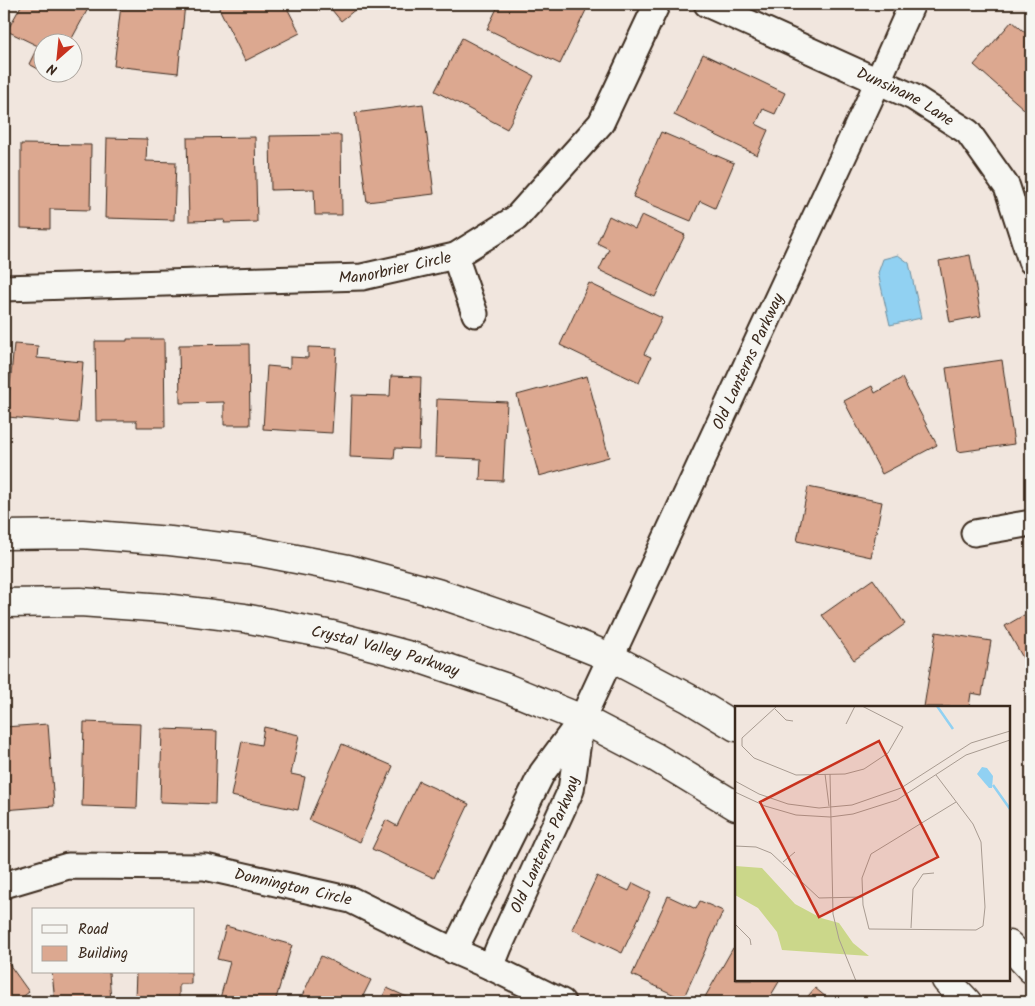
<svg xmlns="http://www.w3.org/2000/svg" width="1035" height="1006" viewBox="0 0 1035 1006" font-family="Kalam,sans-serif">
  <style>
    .water { fill: #91d1f2; stroke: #6f8e9d }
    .building { fill: #dca890; stroke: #3b2a1e }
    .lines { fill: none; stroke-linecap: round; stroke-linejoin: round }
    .minor-casing { stroke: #3b2a1e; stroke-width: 29 }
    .secondary-casing { stroke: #3b2a1e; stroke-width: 31 }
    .minor { stroke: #f6f6f2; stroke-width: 25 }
    .secondary { stroke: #f6f6f2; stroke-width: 28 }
    .labels { text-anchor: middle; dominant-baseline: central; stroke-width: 5; stroke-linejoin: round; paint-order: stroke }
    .street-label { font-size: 16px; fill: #3b2a1e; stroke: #f6f6f2 }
    .inset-river { fill: none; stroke: #91d1f2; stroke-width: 2.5 }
    .inset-road { fill: none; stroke: #a89b91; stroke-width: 1 }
    .view { fill: #c8321e; fill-opacity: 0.15; stroke: #c8321e; stroke-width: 2.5 }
    .inset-edge { fill: none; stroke: #3b2a1e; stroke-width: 2.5 }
  </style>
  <rect width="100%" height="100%" fill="#f1e6de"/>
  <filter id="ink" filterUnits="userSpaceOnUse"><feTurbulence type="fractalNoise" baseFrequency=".02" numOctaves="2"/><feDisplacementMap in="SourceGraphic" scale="10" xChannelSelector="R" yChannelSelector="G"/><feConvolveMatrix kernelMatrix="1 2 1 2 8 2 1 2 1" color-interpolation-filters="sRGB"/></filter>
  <g filter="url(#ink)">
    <path class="water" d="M898,255L909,263L921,318L890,325L878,273L883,259Z"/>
    <path class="building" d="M22,4H88L90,5L70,42H42V71L29,64L38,46L7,31Z
      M139,4H185L178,73L114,66L121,5L139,7Z
      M217,4H285L300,33L245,61Z
      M327,4H362L341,21Z
      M499,4H589L560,64L487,29Z
      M1012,21L1028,35L1031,31V101L1024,109L974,65Z
      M462,38L534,76L507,129L435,91Z
      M703,54L785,93L775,114L763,109L756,124L768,130L757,155L674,115Z
      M423,104L434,194L367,202L355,113Z
      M661,132L734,163L715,208L700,201L691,221L633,197Z
      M341,135L342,215H315L314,189L271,190L270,136Z
      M255,137L257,222L224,223L225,220L189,221L187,138Z
      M107,138L147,139L146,161L176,162L174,220L105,218Z
      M21,144L91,145L90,210L50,209V229L21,228Z
      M4,150H5V204H4Z
      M642,215L685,235L655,297L599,270L609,249L597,243L609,216L635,229Z
      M970,255L981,316L950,322L939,261Z
      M589,283L662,318L644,354L651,357L639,383L560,345Z
      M127,339H164L165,427H137V421H96L95,341H127Z
      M14,344L38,346L37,358L83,362L78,423L7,417Z
      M249,344L250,425H224V402L180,403L179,345Z
      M308,347L337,348L332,433L263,429L267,366L290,368V357L308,358Z
      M1002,360L1014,444L958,452L946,368Z
      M391,376L421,377L419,449L395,448L394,459L350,457L352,395L390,396Z
      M587,376L609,457L539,476L517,395Z
      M902,378L937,445L882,474L844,401L872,386L875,393Z
      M437,399L507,402L503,481L480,480L481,459L435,457Z
      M808,487L882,502L871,557L797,541Z
      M873,579L905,624L854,660L822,615Z
      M1031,611V672L1005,626Z
      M936,632L991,641L982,695L971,693L969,707H924Z
      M84,722L140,724L137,808L82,806Z
      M48,724L54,806L4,810V727Z
      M264,727L299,735L291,774L305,777L298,810L231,796L242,741L261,745Z
      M162,729L217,731L215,804L160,802Z
      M342,744L393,766L360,842L309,820Z
      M419,781L469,804L434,878L372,849L386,820L397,826Z
      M597,876L629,891L633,883L651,892L622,953L572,929Z
      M668,896L696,909L700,901L723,911L683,999L632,975Z
      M226,926L292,945L275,1002H219L230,962L217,959Z
      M733,948L736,950V980H780L767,1002H715L705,997Z
      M321,956L371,980L360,1002H299Z
      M4,957L29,992L16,1002H4Z
      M52,972H109L111,1002H55Z
      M136,972H191V984H179V999L135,998Z
      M387,988L418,1002H380Z
      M815,988L832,1002H803Z"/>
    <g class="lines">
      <g class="minor-casing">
        <g id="minor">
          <path id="s1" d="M707,4L913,97L968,132L1007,187L1031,261"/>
          <path d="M455,256L475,314"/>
          <path id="s2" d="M4,288L362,277L455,256L516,218L601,123L657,4"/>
          <path d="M974,533L1031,523"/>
          <path id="s3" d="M4,885L68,866L205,867L351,900L454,951L491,967L562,1002"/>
          <path id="s4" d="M454,951L542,773L582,719L870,99L912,4"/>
          <path id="s5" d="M491,967L499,947L571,790L581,721"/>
        </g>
      </g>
      <g class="secondary-casing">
        <g id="secondary">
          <path d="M4,535L82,534L170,541L255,551L348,569L437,593L528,624L610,657L688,698L736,727"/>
          <path id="s6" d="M4,603L80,602L164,608L244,618L332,635L418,658L504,687L582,719L655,757L736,806"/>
          <path d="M1009,945L1031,969"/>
          <path d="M946,980L967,1002"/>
        </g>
      </g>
      <use href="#minor" class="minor"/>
      <use href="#secondary" class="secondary"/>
    </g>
  </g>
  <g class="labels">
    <g class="street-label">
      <text stroke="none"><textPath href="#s1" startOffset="219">Dunsinane Lane</textPath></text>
      <text stroke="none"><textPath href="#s2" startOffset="392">Manorbrier Circle</textPath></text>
      <text stroke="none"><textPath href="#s4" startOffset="660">Old Lanterns Parkway</textPath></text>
      <text stroke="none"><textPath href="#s6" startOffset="386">Crystal Valley Parkway</textPath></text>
      <text stroke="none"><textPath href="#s5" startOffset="134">Old Lanterns Parkway</textPath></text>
      <text stroke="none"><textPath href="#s3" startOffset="294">Donnington Circle</textPath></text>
    </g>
  </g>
  <g transform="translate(735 706)">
    <rect width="275" height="275" fill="#f1e6de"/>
    <path d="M0,160L27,162L60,198L86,212L104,217L118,237L134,250L47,244L42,226L23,202L0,189Z" fill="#cbd78a"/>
    <path d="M247,61L252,62L258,70L257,82H254L242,68Z" fill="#91d1f2"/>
    <path class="inset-river" d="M202,0L218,23M258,79L275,103"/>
    <path class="inset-road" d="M42,0L7,32V40L19,52L61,69L110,68L129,63L153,47L168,21L127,0M40,3L51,14L58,15M111,18L120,0M90,68L94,100M95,68L98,208L104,233L121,275M201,69L238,118L246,136L250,201L248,220L241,224L134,223L128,199L127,172L136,148L221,96M0,75L24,88L53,98L84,102L117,99L166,82L236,37L275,25M0,86L30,100L61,109L95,111L118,108L162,94L231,49L275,34M0,140L21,141L36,147L84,192L128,191M48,156L60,146M0,218L15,233L16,239M176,222L178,183L188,168L199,167"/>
    <path class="view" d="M144,35L203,151L84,211L25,96Z"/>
    <rect width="275" height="275" class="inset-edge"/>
  </g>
  <rect width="1035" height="1006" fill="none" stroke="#f6f6f2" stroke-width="20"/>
  <rect x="10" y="10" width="1015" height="986" fill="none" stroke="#3b2a1e" stroke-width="2" filter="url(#ink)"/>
  <rect x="32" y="908" width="162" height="65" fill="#f6f6f2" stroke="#aba49d"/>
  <rect x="42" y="925" width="25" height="8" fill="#f6f6f2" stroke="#aba49d"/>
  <text x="78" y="934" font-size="15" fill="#3b2a1e">Road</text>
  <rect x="42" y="946" width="25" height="15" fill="#dca890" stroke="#aba49d"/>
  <text x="78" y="958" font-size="15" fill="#3b2a1e">Building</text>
  <g transform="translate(58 58) rotate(207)"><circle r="24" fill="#f6f6f2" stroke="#aba49d"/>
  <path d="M0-4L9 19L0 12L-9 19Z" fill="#c8321e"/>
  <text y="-8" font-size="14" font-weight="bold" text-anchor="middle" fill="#3b2a1e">N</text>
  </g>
</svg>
